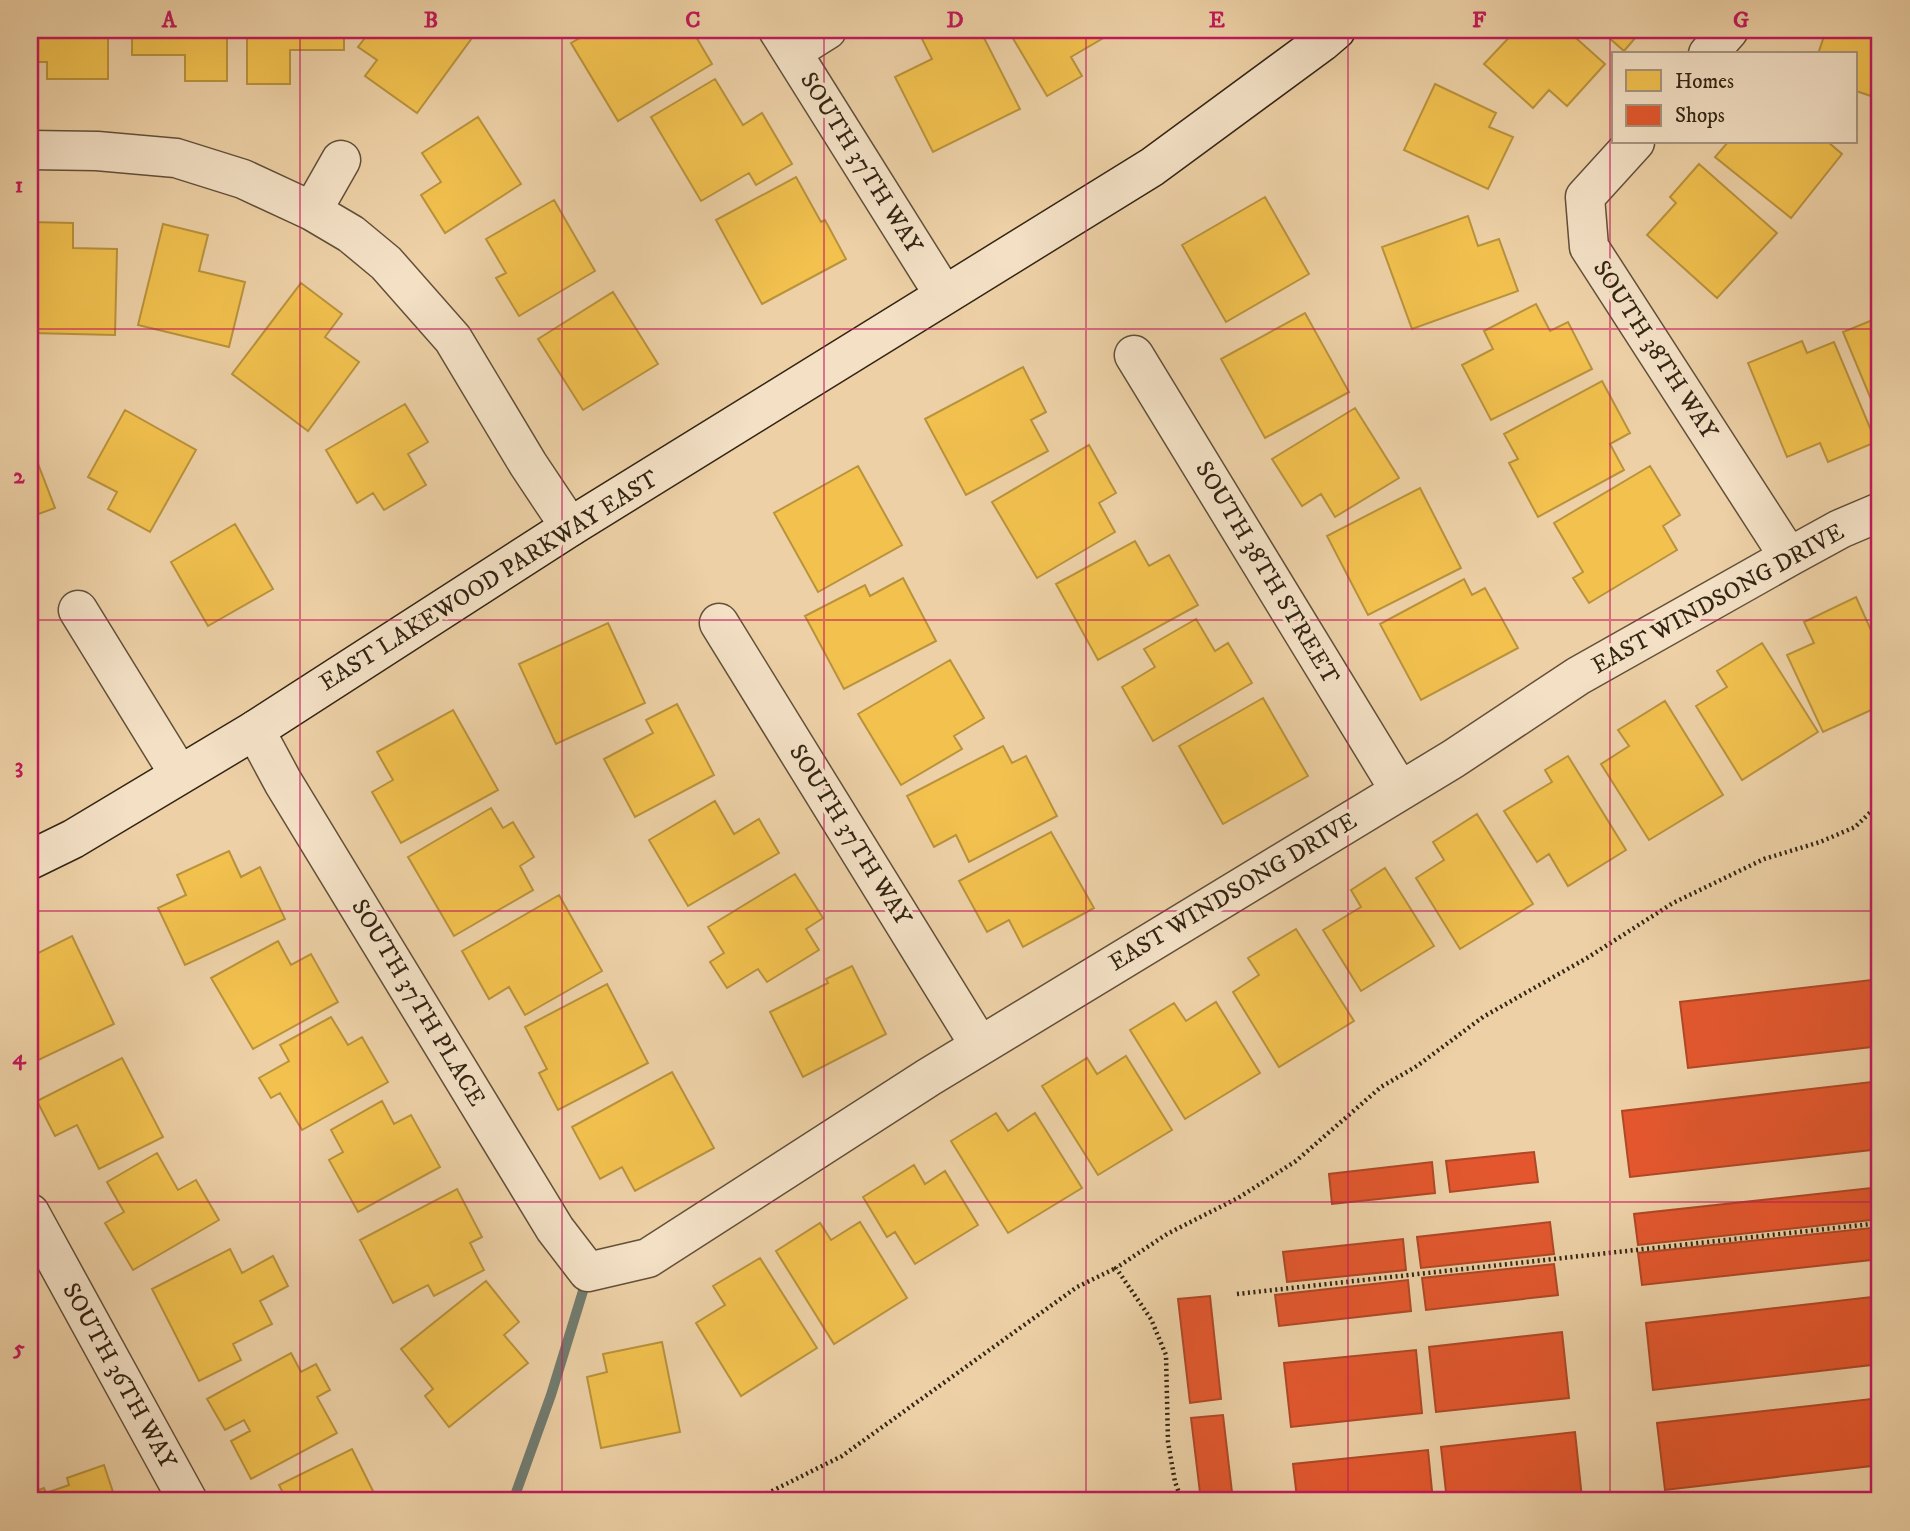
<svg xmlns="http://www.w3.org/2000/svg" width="1910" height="1531" viewBox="0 0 1910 1531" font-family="'IM FELL DW Pica',serif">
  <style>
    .homes { fill: #f2c14e; stroke: #b9923c; stroke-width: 2 }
    .shops { fill: #e4572e; stroke: #af4826; stroke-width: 2 }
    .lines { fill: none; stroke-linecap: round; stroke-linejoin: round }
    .stream { stroke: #717c70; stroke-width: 10 }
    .street-casing { stroke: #625038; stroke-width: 41 }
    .secondary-casing { stroke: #332513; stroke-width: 41 }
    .path { stroke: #332513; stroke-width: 4.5; stroke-dasharray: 2 3.5; stroke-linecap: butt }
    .street { stroke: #f3e0c5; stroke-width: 38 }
    .secondary { stroke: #f3e0c5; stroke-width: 38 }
    .grid { fill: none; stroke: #c2185b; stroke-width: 2; stroke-opacity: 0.55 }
    .labels { text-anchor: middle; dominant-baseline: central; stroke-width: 7; stroke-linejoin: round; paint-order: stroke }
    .street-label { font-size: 24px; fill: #332513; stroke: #f3e0c5 }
    .neatline { fill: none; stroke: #c2185b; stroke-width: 2.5 }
    .grid-label { font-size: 23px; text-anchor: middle; font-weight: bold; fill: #c2185b }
  </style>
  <rect width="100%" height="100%" fill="#edd0a6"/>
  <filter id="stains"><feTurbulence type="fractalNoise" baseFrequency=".00286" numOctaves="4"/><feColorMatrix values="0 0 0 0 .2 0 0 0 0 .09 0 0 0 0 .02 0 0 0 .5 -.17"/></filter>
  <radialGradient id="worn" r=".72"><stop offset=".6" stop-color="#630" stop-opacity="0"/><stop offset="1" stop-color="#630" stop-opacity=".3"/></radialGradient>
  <path class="homes" d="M30,30H108V79H47V62H30Z
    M132,30H227V81H185V55H132Z
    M247,30H344V50H290V84H247Z
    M371,30H461L472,38L417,113L365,76L377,60L358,47Z
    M594,30H692L712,64L618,121L571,43Z
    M940,30H980L1020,109L933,152L895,77L932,59L922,39Z
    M1008,30H1117L1071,57L1082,76L1047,96Z
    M1516,30H1567L1605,64L1567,106L1549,90L1533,108L1484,64Z
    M1600,30H1642L1624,51Z
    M1815,30H1880V99L1856,91V54H1818L1824,36L1814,32Z
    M715,79L743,125L762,113L792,164L756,185L749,173L701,201L651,117Z
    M1435,84L1496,113L1489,127L1513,137L1488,189L1404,150Z
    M478,117L521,184L445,233L421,195L441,182L422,153Z
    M1728,142H1828L1842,154L1791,218L1715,157Z
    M1699,164L1777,233L1717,298L1647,235L1676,203L1670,197Z
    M796,177L821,222L825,220L846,259L762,304L716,220Z
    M1265,197L1309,274L1226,322L1182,245Z
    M554,200L595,271L519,316L496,278L506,273L486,239Z
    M1468,216L1478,246L1499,239L1518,291L1412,329L1382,247Z
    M30,222L73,223V248L117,249L115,335L30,333Z
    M163,224L208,235L199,271L245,282L229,347L138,325Z
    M301,283L342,314L325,337L359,362L308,431L232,374Z
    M613,292L658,364L583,410L538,339Z
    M1536,304L1550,331L1568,322L1592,369L1491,420L1462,365L1493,349L1484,331Z
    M1305,313L1349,392L1265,438L1221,359Z
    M1880,317V414L1878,416L1843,332Z
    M1802,341L1807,353L1834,342L1876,442L1828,462L1820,443L1787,457L1748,363Z
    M1023,367L1046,412L1031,420L1048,451L966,495L925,419Z
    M1602,381L1630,433L1610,444L1624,470L1538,517L1509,463L1518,459L1504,434Z
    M405,404L428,442L408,454L426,485L384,510L373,493L357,503L326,450Z
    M1355,408L1399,478L1335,517L1321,494L1302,506L1272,459Z
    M125,410L196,450L150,532L108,509L117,492L88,477Z
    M30,443L55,508L30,517Z
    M1089,445L1116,493L1099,503L1115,532L1037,578L992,502Z
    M858,466L902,545L818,592L774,513Z
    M1650,466L1680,515L1663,526L1677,550L1589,603L1573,578L1583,572L1554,523Z
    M1420,488L1461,568L1368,615L1327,536Z
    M235,524L273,589L208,626L171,562Z
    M1135,541L1149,566L1169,555L1198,605L1098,660L1056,584Z
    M903,578L936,641L844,689L805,616L865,585L870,596Z
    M1464,579L1472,595L1485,588L1518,648L1421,700L1380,624Z
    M1856,597L1880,650V706L1823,732L1787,655L1814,643L1804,622Z
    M1196,619L1215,651L1228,643L1252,683L1153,741L1122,687L1155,667L1144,649Z
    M608,623L645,703L556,744L519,664Z
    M1762,643L1818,732L1742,780L1696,706L1727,687L1717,671Z
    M950,660L984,718L954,736L962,749L901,785L858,714Z
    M1263,698L1308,776L1223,824L1179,746Z
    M1665,701L1723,795L1649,840L1601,764L1629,746L1618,730Z
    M677,704L714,775L635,817L604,759L653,733L646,720Z
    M453,710L498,790L401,843L372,792L393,780L377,752Z
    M1003,746L1012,763L1026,756L1057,816L969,862L956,835L934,847L907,796Z
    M1568,756L1626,850L1568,886L1549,854L1537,862L1504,811L1552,782L1545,770Z
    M715,801L734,834L759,819L779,853L688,906L649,840Z
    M491,808L503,828L513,822L534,857L520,866L533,890L454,936L408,857Z
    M1477,814L1533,904L1460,949L1416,878L1444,860L1433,842Z
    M1051,832L1094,908L1023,947L1009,920L987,932L959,881Z
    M229,851L241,877L260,867L285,919L185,965L158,908L186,895L177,875Z
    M1385,868L1434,946L1361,991L1323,930L1361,907L1351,890Z
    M795,874L823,918L806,929L819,950L767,982L758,969L727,988L710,962L724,953L708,927Z
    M559,895L602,971L525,1015L509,987L489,999L462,951Z
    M1296,929L1354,1021L1279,1067L1233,992L1259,975L1248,958Z
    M72,936L114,1024L30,1064V957Z
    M278,941L291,965L311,954L338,1002L253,1049L211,978Z
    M852,966L886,1034L803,1077L770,1012L828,983L826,979Z
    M607,984L648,1063L558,1110L539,1073L547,1069L525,1027Z
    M1216,1002L1260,1073L1185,1119L1130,1030L1174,1003L1186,1021Z
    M331,1017L348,1045L362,1037L388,1082L302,1130L280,1093L271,1098L259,1078L289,1061L280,1045Z
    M1126,1056L1172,1130L1098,1175L1042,1086L1087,1058L1097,1074Z
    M122,1058L163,1137L99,1169L77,1125L55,1136L37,1101Z
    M672,1072L714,1148L635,1191L622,1167L600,1179L572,1127Z
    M382,1101L394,1124L411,1115L440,1167L358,1212L329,1160L343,1152L331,1130Z
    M996,1113L1008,1131L1035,1113L1082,1188L1008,1233L951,1141Z
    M157,1153L178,1190L196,1180L219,1220L133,1270L105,1223L124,1212L107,1182Z
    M914,1165L925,1184L945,1171L978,1225L915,1264L895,1232L887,1237L863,1197Z
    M457,1189L482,1237L470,1243L484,1270L434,1296L428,1285L393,1303L360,1240Z
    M860,1222L907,1298L834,1344L776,1251L820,1223L831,1240Z
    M230,1249L242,1273L273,1256L288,1286L260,1301L272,1324L233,1344L241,1360L199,1381L152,1289Z
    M760,1258L817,1348L741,1396L696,1323L725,1305L713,1286Z
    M486,1281L519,1322L504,1335L528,1363L449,1427L425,1396L433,1389L401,1349Z
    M662,1342L680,1432L601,1448L587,1377L607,1372L603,1354Z
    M291,1353L301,1372L316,1364L330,1390L317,1397L337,1433L251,1479L231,1441L250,1431L244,1420L225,1430L207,1399Z
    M352,1449L378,1501H287L279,1485Z
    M104,1465L116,1501H30V1493L44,1488L46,1493L69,1485L67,1478Z"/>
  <path class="shops" d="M1880,979V1046L1688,1068L1680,1002Z
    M1880,1081V1149L1630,1177L1622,1111Z
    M1534,1152L1538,1182L1450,1192L1446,1161Z
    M1432,1162L1435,1193L1332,1204L1329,1174Z
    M1880,1187V1219L1638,1245L1634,1214Z
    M1550,1222L1554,1254L1421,1268L1417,1237Z
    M1880,1227V1259L1642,1285L1638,1253Z
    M1403,1239L1406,1270L1287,1282L1283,1252Z
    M1554,1264L1558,1295L1426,1310L1422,1278Z
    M1408,1280L1411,1311L1279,1326L1275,1295Z
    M1210,1296L1221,1399L1190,1403L1178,1299Z
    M1880,1296V1364L1653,1390L1646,1323Z
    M1562,1332L1569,1398L1436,1412L1429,1347Z
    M1416,1350L1422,1413L1291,1427L1284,1363Z
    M1880,1398V1465L1665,1490L1657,1423Z
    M1223,1415L1233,1501H1201L1191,1418Z
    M1575,1432L1582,1498L1551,1501H1447L1441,1447Z
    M1428,1450L1433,1501H1310V1497L1297,1498L1293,1464Z"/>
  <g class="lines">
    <path class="stream" d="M513,1501L551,1395L587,1278"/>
    <g class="street-casing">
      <path id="street" d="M778,30L944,295
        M792,52L827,30
        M1708,54L1729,30
        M1635,142L1585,197L1589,247L1789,557
        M30,150L97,151L176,158L243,179L312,211L351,234L386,263L453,339L528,464L570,527
        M312,211L341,160
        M1134,355L1400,791
        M78,610L179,774
        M719,623L980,1046
        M255,730L283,782L555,1229L588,1272L648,1258L929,1077L1453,759L1578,676L1789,557L1840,529L1880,512
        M30,1213L188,1501"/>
    </g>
    <g class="secondary-casing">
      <path id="secondary" d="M30,860L73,839L255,730L570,527L1152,167L1322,42L1336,30"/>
    </g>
    <path class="path" d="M1237,1294L1880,1223
      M752,1501L842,1456L1077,1287L1116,1268
      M1182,1501L1175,1482L1168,1442L1166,1355L1151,1319L1116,1268L1167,1234L1238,1198L1296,1161L1381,1087L1417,1066L1483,1017L1587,958L1673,903L1764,859L1820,842L1855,827L1880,803"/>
    <use href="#street" class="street"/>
    <use href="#secondary" class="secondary"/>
  </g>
  <path class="grid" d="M300,30V1501M562,30V1501M824,30V1501M1086,30V1501M1348,30V1501M1610,30V1501M30,329H1880M30,620H1880M30,911H1880M30,1202H1880"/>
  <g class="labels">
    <g class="street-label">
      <text transform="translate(861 163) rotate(58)">SOUTH 37TH WAY</text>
      <text transform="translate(1655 350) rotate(57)">SOUTH 38TH WAY</text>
      <text transform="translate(1267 573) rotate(59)">SOUTH 38TH STREET</text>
      <text transform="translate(489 581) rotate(-32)">EAST LAKEWOOD PARKWAY EAST</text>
      <text transform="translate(1718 599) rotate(-29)">EAST WINDSONG DRIVE</text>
      <text transform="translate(850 835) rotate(58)">SOUTH 37TH WAY</text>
      <text transform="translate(1233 892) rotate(-31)">EAST WINDSONG DRIVE</text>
      <text transform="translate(418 1003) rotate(59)">SOUTH 37TH PLACE</text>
      <text transform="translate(119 1376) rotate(61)">SOUTH 36TH WAY</text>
    </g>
  </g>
  <rect width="1910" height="1531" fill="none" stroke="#edd0a6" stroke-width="77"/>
  <rect x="1612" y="52" width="245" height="91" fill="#f3e0c5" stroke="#a6957e" stroke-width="2"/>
  <rect x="1626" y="70" width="35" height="21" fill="#f2c14e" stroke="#a6957e" stroke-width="2"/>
  <text x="1675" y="88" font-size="21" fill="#332513">Homes</text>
  <rect x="1626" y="105" width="35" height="21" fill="#e4572e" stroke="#a6957e" stroke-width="2"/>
  <text x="1675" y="122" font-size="21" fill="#332513">Shops</text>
  <rect x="38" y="38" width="1833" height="1454" class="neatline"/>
  <g class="grid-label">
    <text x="169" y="27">A</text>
    <text x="431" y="27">B</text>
    <text x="693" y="27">C</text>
    <text x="955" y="27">D</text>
    <text x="1217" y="27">E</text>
    <text x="1479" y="27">F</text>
    <text x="1741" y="27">G</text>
    <text x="19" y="192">1</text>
    <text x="19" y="483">2</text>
    <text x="19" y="773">3</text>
    <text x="19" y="1064">4</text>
    <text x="19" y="1355">5</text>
  </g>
  <rect width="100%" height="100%" filter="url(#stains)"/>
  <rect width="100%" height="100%" fill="url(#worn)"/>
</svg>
